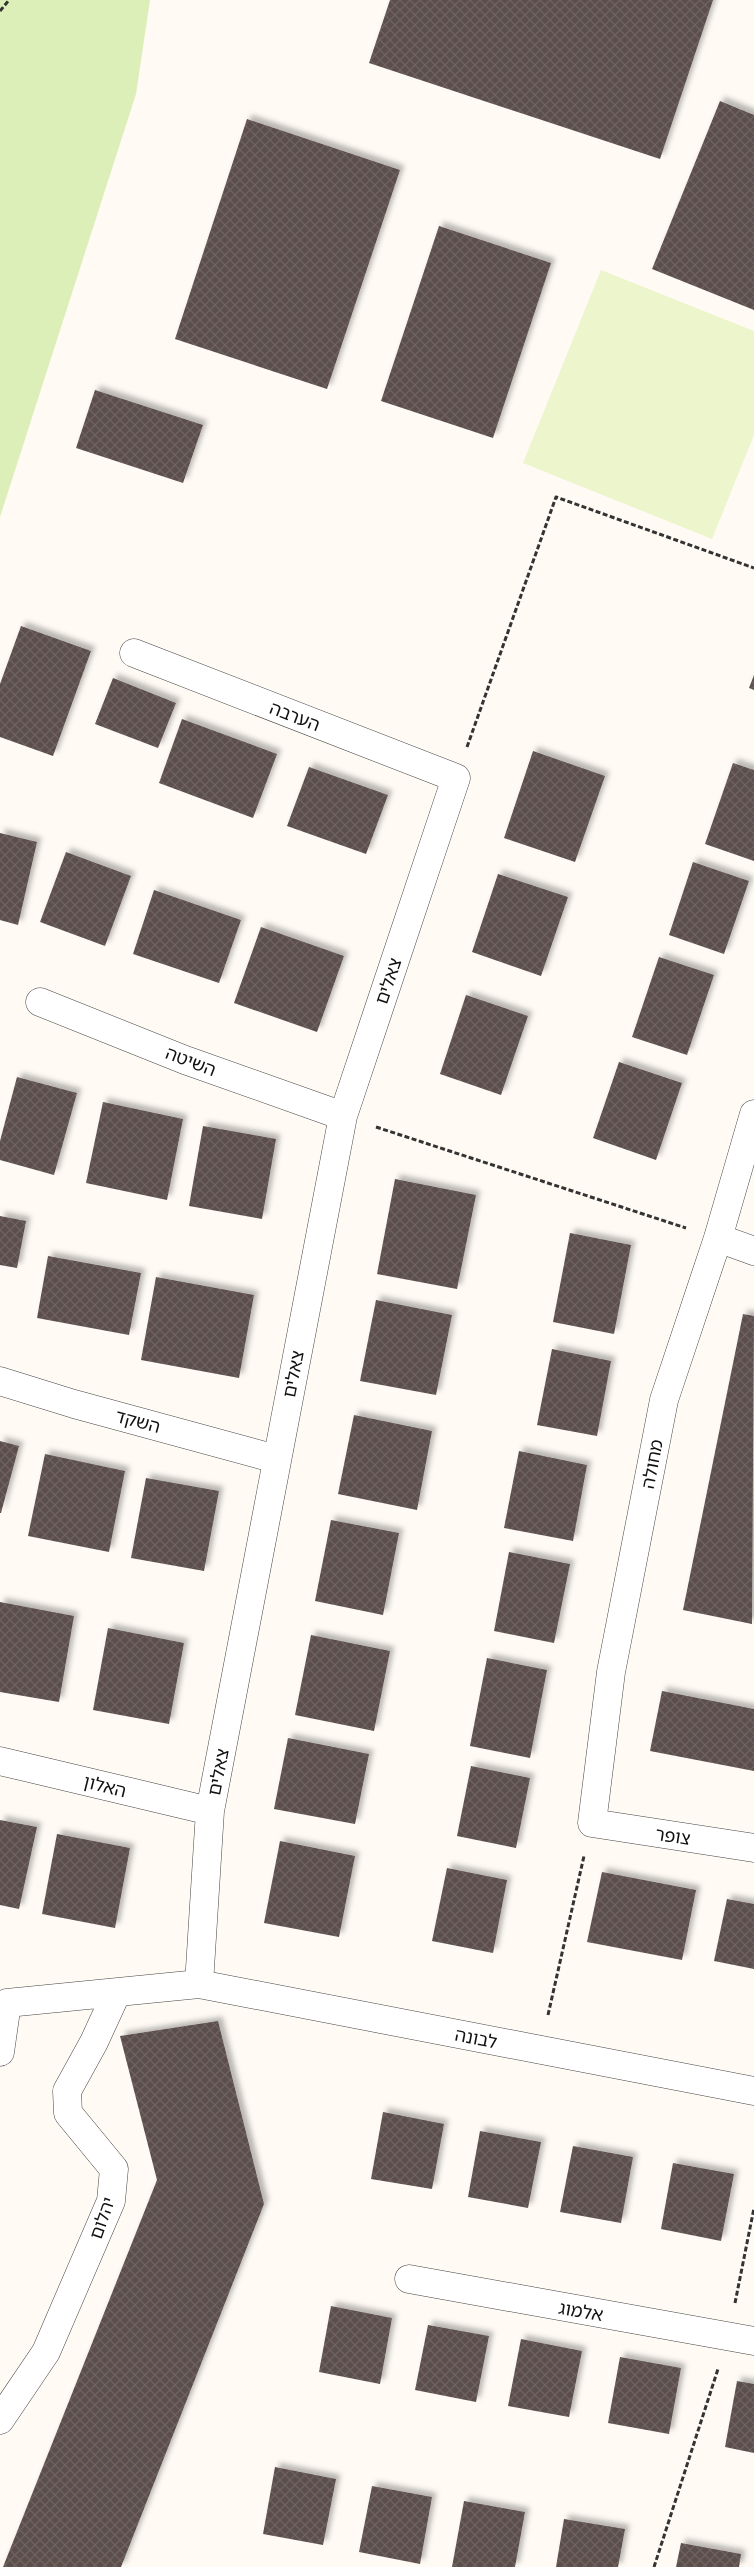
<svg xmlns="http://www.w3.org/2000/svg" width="754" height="2567" viewBox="0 0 754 2567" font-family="Merriweather,'Noto Sans Hebrew',serif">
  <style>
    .grass { fill: #dcefb8 }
    .pitch { fill: #ecf5cb }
    .building { fill: url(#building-cross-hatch); filter: url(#shadow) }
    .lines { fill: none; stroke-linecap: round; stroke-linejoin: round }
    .minor-casing { stroke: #444; stroke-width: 29 }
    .path { stroke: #333; stroke-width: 3; stroke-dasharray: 5 2.5; stroke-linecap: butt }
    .minor { stroke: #fff; stroke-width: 28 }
    .labels { text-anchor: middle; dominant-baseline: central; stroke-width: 5; stroke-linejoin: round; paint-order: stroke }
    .street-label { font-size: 18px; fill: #111; stroke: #fff }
  </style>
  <defs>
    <pattern id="building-cross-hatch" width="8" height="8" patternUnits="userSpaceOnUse" patternTransform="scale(1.25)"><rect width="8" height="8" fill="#5b4f4b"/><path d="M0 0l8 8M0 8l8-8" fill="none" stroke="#6e6461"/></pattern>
    <filter id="shadow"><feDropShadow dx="4.5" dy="-4.5" stdDeviation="2.5" flood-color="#0004"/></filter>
  </defs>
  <rect width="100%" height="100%" fill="#fffbf4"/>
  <path class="grass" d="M0,0H150L136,94L0,517Z"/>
  <path class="pitch" d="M601,270L754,331V435L712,539L523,463Z"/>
  <path class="building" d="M390,0H713L660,159L369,63Z
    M720,101L754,115V310L652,269Z
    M247,119L400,170L327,389L175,339Z
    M439,226L551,263L493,438L381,401Z
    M95,390L203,425L183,483L76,448Z
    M21,626L91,651L53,756L0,737V684Z
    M754,675V690L749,688Z
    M113,678L176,703L158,748L95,724Z
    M182,719L277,754L253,818L159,783Z
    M533,751L605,776L575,862L504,838Z
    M733,763L754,770V861L705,844Z
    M309,767L388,795L366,854L287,826Z
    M0,833L37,842L18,925L0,920Z
    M66,852L131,876L105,946L40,922Z
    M693,862L749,881L724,954L669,935Z
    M498,874L568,897L541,976L472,952Z
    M154,890L241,920L219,983L133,954Z
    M261,927L344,956L317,1032L234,1003Z
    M659,957L714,975L687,1055L632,1037Z
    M466,995L528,1016L501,1095L440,1074Z
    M619,1062L682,1083L656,1160L593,1138Z
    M17,1077L77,1093L54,1175L0,1160V1141Z
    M103,1102L183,1119L167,1200L86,1183Z
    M203,1126L276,1139L262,1219L189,1206Z
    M395,1179L476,1195L457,1289L377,1274Z
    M0,1216L26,1221L17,1268L0,1265Z
    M570,1233L631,1245L614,1334L553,1322Z
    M48,1256L141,1273L129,1335L37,1318Z
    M156,1277L254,1295L239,1378L141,1360Z
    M376,1300L452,1315L436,1395L360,1381Z
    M743,1314L754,1316L752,1624L683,1610Z
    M552,1349L611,1361L597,1436L537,1425Z
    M354,1415L432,1431L417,1510L338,1494Z
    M0,1441L19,1446L1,1513H0Z
    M519,1451L587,1465L573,1541L504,1528Z
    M45,1454L125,1471L109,1552L28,1536Z
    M146,1478L219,1491L204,1571L131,1558Z
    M331,1520L399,1533L383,1615L315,1601Z
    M509,1552L570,1564L554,1643L494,1631Z
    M0,1602L74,1616L59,1702L0,1692Z
    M108,1628L184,1643L169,1724L93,1710Z
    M311,1635L390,1651L374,1731L295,1715Z
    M487,1658L547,1670L530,1758L470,1746Z
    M662,1691L754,1709V1771L650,1751Z
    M288,1738L369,1754L355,1824L274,1809Z
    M471,1766L530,1778L516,1848L457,1836Z
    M0,1820L37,1827L19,1909L0,1905Z
    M57,1834L130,1848L115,1928L42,1914Z
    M280,1841L355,1856L339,1937L264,1923Z
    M447,1868L507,1880L493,1953L432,1941Z
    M602,1872L696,1890L682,1960L587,1942Z
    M727,1899L754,1904V1969L714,1961Z
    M218,2021L264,2204L121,2567H3L157,2180L120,2036Z
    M383,2112L444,2124L432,2189L371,2179Z
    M480,2131L541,2142L528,2208L468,2197Z
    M573,2146L633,2157L621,2223L560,2212Z
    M673,2163L734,2174L721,2241L661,2229Z
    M331,2306L392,2318L380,2384L319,2372Z
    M428,2325L489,2336L476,2402L415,2390Z
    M521,2339L582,2351L569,2417L508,2406Z
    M620,2357L681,2368L669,2434L608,2423Z
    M737,2381L754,2384V2453L725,2447Z
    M275,2467L336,2479L323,2545L263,2534Z
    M372,2486L432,2497L420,2564L359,2552Z
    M464,2501L525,2512L515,2567H452Z
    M564,2519L625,2529L618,2567H556Z
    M681,2543L741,2554L739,2567H676Z"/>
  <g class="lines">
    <g class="minor-casing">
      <path id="minor" d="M134,653L456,778L343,1116L210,1811L199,1984
        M40,1002L185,1060L343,1116
        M754,1114L718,1238L664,1400L611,1672L592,1823L754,1848
        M718,1238L754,1251
        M0,1381L74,1404L276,1459
        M0,1761L210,1811
        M0,2052L7,2003L199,1984L754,2091
        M409,2279L754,2341
        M0,2420L46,2352L111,2201L114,2169L68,2113L67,2091L94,2042L117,1992"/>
    </g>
    <path class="path" d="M0,11L9,0
      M467,747L556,497L754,568
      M376,1127L686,1228
      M548,2015L584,1856
      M735,2303L754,2208
      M654,2567L718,2369"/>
    <use href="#minor" class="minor"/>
  </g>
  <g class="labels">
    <g class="street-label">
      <text transform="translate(295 716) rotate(21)">הערבה</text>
      <text transform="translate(388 981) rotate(-71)">צאלים</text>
      <text transform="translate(191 1061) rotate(21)">השיטה</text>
      <text transform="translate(293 1374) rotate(-79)">צאלים</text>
      <text transform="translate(138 1421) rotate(15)">השקד</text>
      <text transform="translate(652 1464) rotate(-79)">מחולה</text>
      <text transform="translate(218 1772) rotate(-79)">צאלים</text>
      <text transform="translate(105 1786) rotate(14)">האלון</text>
      <text transform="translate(673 1836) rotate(9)">צופר</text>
      <text transform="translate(476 2038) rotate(11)">לבונה</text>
      <text transform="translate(102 2218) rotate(-71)">יהלום</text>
      <text transform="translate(581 2311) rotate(10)">אלמוג</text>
    </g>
  </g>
</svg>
